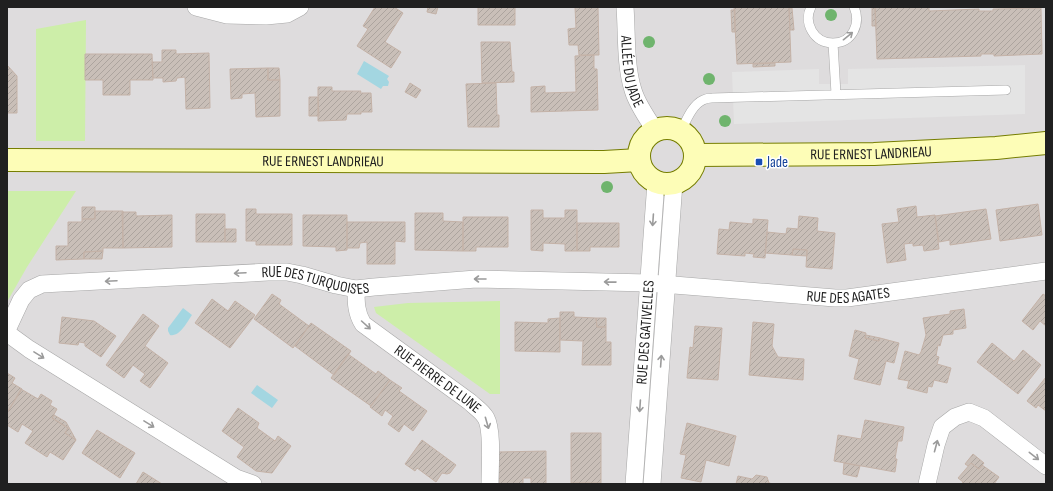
<svg xmlns="http://www.w3.org/2000/svg" width="1053" height="491" viewBox="0 0 1053 491" font-family="'Sofia Sans Condensed',sans-serif">
  <style>
    .residential { fill: #dedcdd }
    .grass { fill: #cdeea9 }
    .parking { fill: #e4e4e4 }
    .water { fill: #a3d6e1 }
    .building { fill: url(#building-hatch); stroke: #c4b2a7 }
    .lines { fill: none; stroke-linecap: round; stroke-linejoin: round }
    .lane-casing { stroke: #a7a7a7; stroke-width: 10 }
    .street-casing { stroke: #a7a7a7; stroke-width: 18 }
    .secondary-casing { stroke: #757d00; stroke-width: 24 }
    .lane { stroke: #fff; stroke-width: 9 }
    .street { stroke: #fff; stroke-width: 17 }
    .secondary { stroke: #fdfdb7; stroke-width: 22 }
    .tree { fill: #6fb46d }
    .oneway { stroke: #9b9b9b }
    .transit-dot { fill: #1a4fb4; stroke: #fff; stroke-width: 1.5 }
    .labels { text-anchor: middle; dominant-baseline: central; stroke-width: 3; stroke-linejoin: round; paint-order: stroke }
    .street-label { font-size: 15px; fill: #202020; stroke: #fff }
    .transit-label { font-size: 15px; fill: #164399; stroke: #fff; text-anchor: start }
  </style>
  <defs>
    <pattern id="building-hatch" width="6" height="6" patternUnits="userSpaceOnUse"><rect width="6" height="6" fill="#c9bfb8"/><path d="M-1 1l2-2M0 6l6-6M5 7l2-2" fill="none" stroke="#aca49e"/></pattern>
  </defs>
  <rect width="100%" height="100%" fill="#f1ede5"/>
  <path class="residential" d="M7,7H1046V484H7Z"/>
  <path class="grass" d="M86,20L85,141H36V29Z
    M7,191H76L27,267L7,302Z
    M500,301V394H490L376,313L374,307L408,303Z"/>
  <path class="parking" d="M1025,65V114L734,124L732,72L819,69V84H848V69Z"/>
  <path class="water" d="M364,61L389,76L387,79L389,82L388,86H383L381,89L357,74Z
    M183,308L192,315C187,322 180,337 170,335L168,331V328Z
    M257,385L278,400L272,408L251,393Z"/>
  <path class="building" d="M375,7H394L403,13L385,42L401,52L391,68L357,46L368,29L363,26Z
    M428,7H438L436,14L427,12Z
    M478,7H515V25H478Z
    M575,7H598L599,55H579L578,45H569L568,29L576,28Z
    M734,7H789L791,62L737,64Z
    M872,7H875L876,26H872Z
    M875,7H929V11L979,9V11H993V9L1041,8L1042,54L994,56V54H981V56L877,59Z
    M789,8H792L794,30H790Z
    M731,10H735V32H732Z
    M481,42H510L512,72H514V82L482,83Z
    M162,50H176V54L209,53L210,108L186,109L185,77L177,78L176,81L163,82V78H153L152,62H162Z
    M85,54H152L153,80H130V95H103V80H85Z
    M594,55V69H597L598,110L531,112V87L545,86V93L576,92L575,56Z
    M775,63V66L753,67V64Z
    M7,65L17,76V113H7Z
    M268,68H279L280,80H268Z
    M268,68V80H280V116L256,117L255,93L242,94V98L231,99L230,69Z
    M410,83L421,90L416,98L405,92Z
    M496,83L497,115H499V127H468L466,84Z
    M318,87H332V91H361L360,93H371L372,112H361V114H347L346,120L318,121Z
    M309,97H318L319,116H309Z
    M1038,204L1042,235L1000,241L996,210Z
    M916,206L917,217L935,215L939,249L924,251L923,245L913,246V243L904,244L906,260L887,263L882,224L899,222L897,209Z
    M82,207H95V219H82Z
    M246,209H256V214H292V245H256V241H246Z
    M986,209L991,239L950,245V240L939,242L935,216Z
    M531,210H543V218H565V210H577V251H565V244L543,243V251L531,250Z
    M95,211H123V248H103V251L84,252V259L56,260V246H68V222H82V219H95Z
    M122,212H136V216L172,215V247L123,248Z
    M415,213H443V221L463,222V251L415,250Z
    M196,214H225V242H196Z
    M303,215H347V250L336,251V247L303,246Z
    M799,216L818,218L817,231L835,233L832,269L806,267L807,250L793,249L792,255L765,253L767,232L786,234L787,228L798,229Z
    M463,217H508V247H476V251H463Z
    M753,219L768,220L765,258L753,257L754,254L745,253V256L717,254L719,229L729,230L730,222L753,224Z
    M347,222H405V242L395,241V264H367V242L360,243L359,248H347Z
    M577,223H619V247H590V251H577Z
    M225,229H236V242H225Z
    M793,249L807,250V256L792,255Z
    M103,251L102,259H84V252Z
    M272,294L281,300L279,304L309,326L293,348L254,319Z
    M1043,294L1046,296V326L1040,321L1033,330L1022,321Z
    M212,299L228,311L235,301L255,315L230,348L195,323Z
    M964,309L966,328L953,330V334L943,335L940,346L938,345L936,356L939,357L937,364L951,368L947,383L934,380L932,387L928,386L927,393L907,388L909,381L898,379L905,351L919,355L921,352L926,335L923,318L950,314V311Z
    M560,312H574V317L596,318L597,327H606V342H611V365H582L583,341L560,340Z
    M143,314L159,326L145,346L168,363L150,388L140,381L145,374L133,365L124,378L106,365Z
    M62,317L94,321L116,336L101,357L85,346V343L79,342L78,345L59,343Z
    M560,318V352L515,351V322L548,323V319Z
    M596,318H606V327H597Z
    M753,322L774,324L772,346L778,357L804,359L803,380L749,375Z
    M311,323L351,351L334,375L295,346Z
    M695,326L722,328L718,380L687,378L690,347L693,348Z
    M855,330L866,333L865,338L879,341L880,338L899,343L894,363L886,361L880,385L854,379L859,359L849,356Z
    M866,335L880,338L879,341L865,338Z
    M992,343L1014,361L1023,350L1041,365L1018,394L977,362Z
    M348,354L376,374L378,371L390,380L371,406L331,378Z
    M7,373L15,378L12,383L22,389L7,413Z
    M1046,377V411L1038,405L1036,408L1027,401Z
    M390,380L402,388L399,391L427,411L413,431L404,424L399,432L388,424L393,416L385,410L382,416L370,407Z
    M21,389L38,399L41,394L52,401L50,405L57,409L52,418L68,428L65,433L76,440L63,460L50,452L47,457L25,443L33,431L22,424L18,432L7,425V413Z
    M238,408L259,423L257,428L275,441L278,436L291,446L272,473L256,471L237,457L244,447L222,431Z
    M54,415L66,422L76,440L65,433L68,428L52,418Z
    M865,420L904,427L902,441H898L895,459H897L895,472L834,461L838,435L861,439Z
    M687,423L736,436L729,466L706,460L701,482L681,478L686,455L680,454Z
    M97,430L135,453L120,478L82,453Z
    M571,433H601V483H571Z
    M422,440L456,465L450,473L447,474L442,473L436,482L417,468L415,471L405,464Z
    M546,451V484H531V478H523V484H499L498,452Z
    M973,454L984,463L979,469L971,463L968,466L965,464Z
    M844,463L860,466L857,477L843,474Z
    M971,463L979,469L982,465L999,477L994,484H962L963,482L958,478Z
    M143,472L162,484H136Z
    M756,475L767,477L769,483L773,484H736L738,476L752,479Z"/>
  <g class="lines">
    <g class="lane-casing">
      <path id="lane" d="M811,7C803,23 814,43 833,43C853,43 861,23 854,7
        M833,43L836,94
        M681,131C686,121 692,105 703,100C705,99 709,98 712,98L1006,90"/>
    </g>
    <g class="street-casing">
      <g id="street">
        <path d="M196,7L227,15L266,16L287,14L300,7"/>
        <path id="s1" d="M625,7C627,33 625,65 633,90C637,104 647,118 655,130"/>
        <path id="s2" d="M356,289C356,302 356,313 363,324L470,402C475,407 482,411 486,418C493,431 490,467 490,484"/>
        <path id="s3" d="M7,330L21,300L29,290L42,284L268,272H287L302,275L336,285L356,289L374,287L476,279L649,283L835,298H847L1046,271"/>
        <path d="M7,333L29,349L236,478L253,484"/>
        <path id="s4" d="M634,484L656,182"/>
        <path d="M652,484L674,183"/>
        <path d="M927,484L936,445L942,427L955,417L969,412L984,418L1046,466"/>
      </g>
    </g>
    <g class="secondary-casing">
      <g id="secondary">
        <circle cx="667" cy="156" r="28"/>
        <path id="s5" d="M696,155L874,154L996,148L1046,143"/>
        <path id="s6" d="M7,160L604,162L639,160"/>
      </g>
    </g>
    <use href="#lane" class="lane"/>
    <use href="#street" class="street"/>
    <use href="#secondary" class="secondary"/>
  </g>
  <g class="tree">
    <circle cx="831" cy="15" r="6"/>
    <circle cx="649" cy="42" r="6"/>
    <circle cx="709" cy="79" r="6"/>
    <circle cx="725" cy="121" r="6"/>
    <circle cx="607" cy="187" r="6"/>
  </g>
  <defs><path id="oneway-shaft" d="M-6 0H5M1.5-3L5.5 0L1.5 3" fill="none" stroke-width="1.6" stroke-linecap="round" stroke-linejoin="round"/></defs>
  <g class="oneway">
    <use href="#oneway-shaft" transform="translate(848 36) rotate(-39)"/>
    <use href="#oneway-shaft" transform="translate(653 220) rotate(94)"/>
    <use href="#oneway-shaft" transform="translate(240 273) rotate(177)"/>
    <use href="#oneway-shaft" transform="translate(480 279) rotate(180)"/>
    <use href="#oneway-shaft" transform="translate(111 281) rotate(177)"/>
    <use href="#oneway-shaft" transform="translate(610 282) rotate(-179)"/>
    <use href="#oneway-shaft" transform="translate(366 325) rotate(42)"/>
    <use href="#oneway-shaft" transform="translate(39 355) rotate(32)"/>
    <use href="#oneway-shaft" transform="translate(661 361) rotate(-86)"/>
    <use href="#oneway-shaft" transform="translate(640 406) rotate(94)"/>
    <use href="#oneway-shaft" transform="translate(487 423) rotate(74)"/>
    <use href="#oneway-shaft" transform="translate(149 424) rotate(32)"/>
    <use href="#oneway-shaft" transform="translate(936 446) rotate(-75)"/>
    <use href="#oneway-shaft" transform="translate(1034 456) rotate(38)"/>
  </g>
  <rect class="transit-dot" x="755" y="158" width="8" height="8" rx="2"/>
  <g class="labels">
    <g class="street-label">
      <text stroke="none"><textPath href="#s1" startOffset="65">ALLÉE DU JADE</textPath></text>
      <text stroke="none"><textPath href="#s5" startOffset="175">RUE ERNEST LANDRIEAU</textPath></text>
      <text stroke="none"><textPath href="#s6" startOffset="316">RUE ERNEST LANDRIEAU</textPath></text>
      <text stroke="none"><textPath href="#s3" startOffset="335">RUE DES TURQUOISES</textPath></text>
      <text stroke="none"><textPath href="#s3" startOffset="870">RUE DES AGATES</textPath></text>
      <text stroke="none"><textPath href="#s4" startOffset="152">RUE DES GATIVELLES</textPath></text>
      <text stroke="none"><textPath href="#s2" startOffset="129">RUE PIERRE DE LUNE</textPath></text>
    </g>
    <g class="transit-label">
      <text x="767" y="162">Jade</text>
    </g>
  </g>
  <rect width="1053" height="491" fill="none" stroke="#202020" stroke-width="16"/>
</svg>
